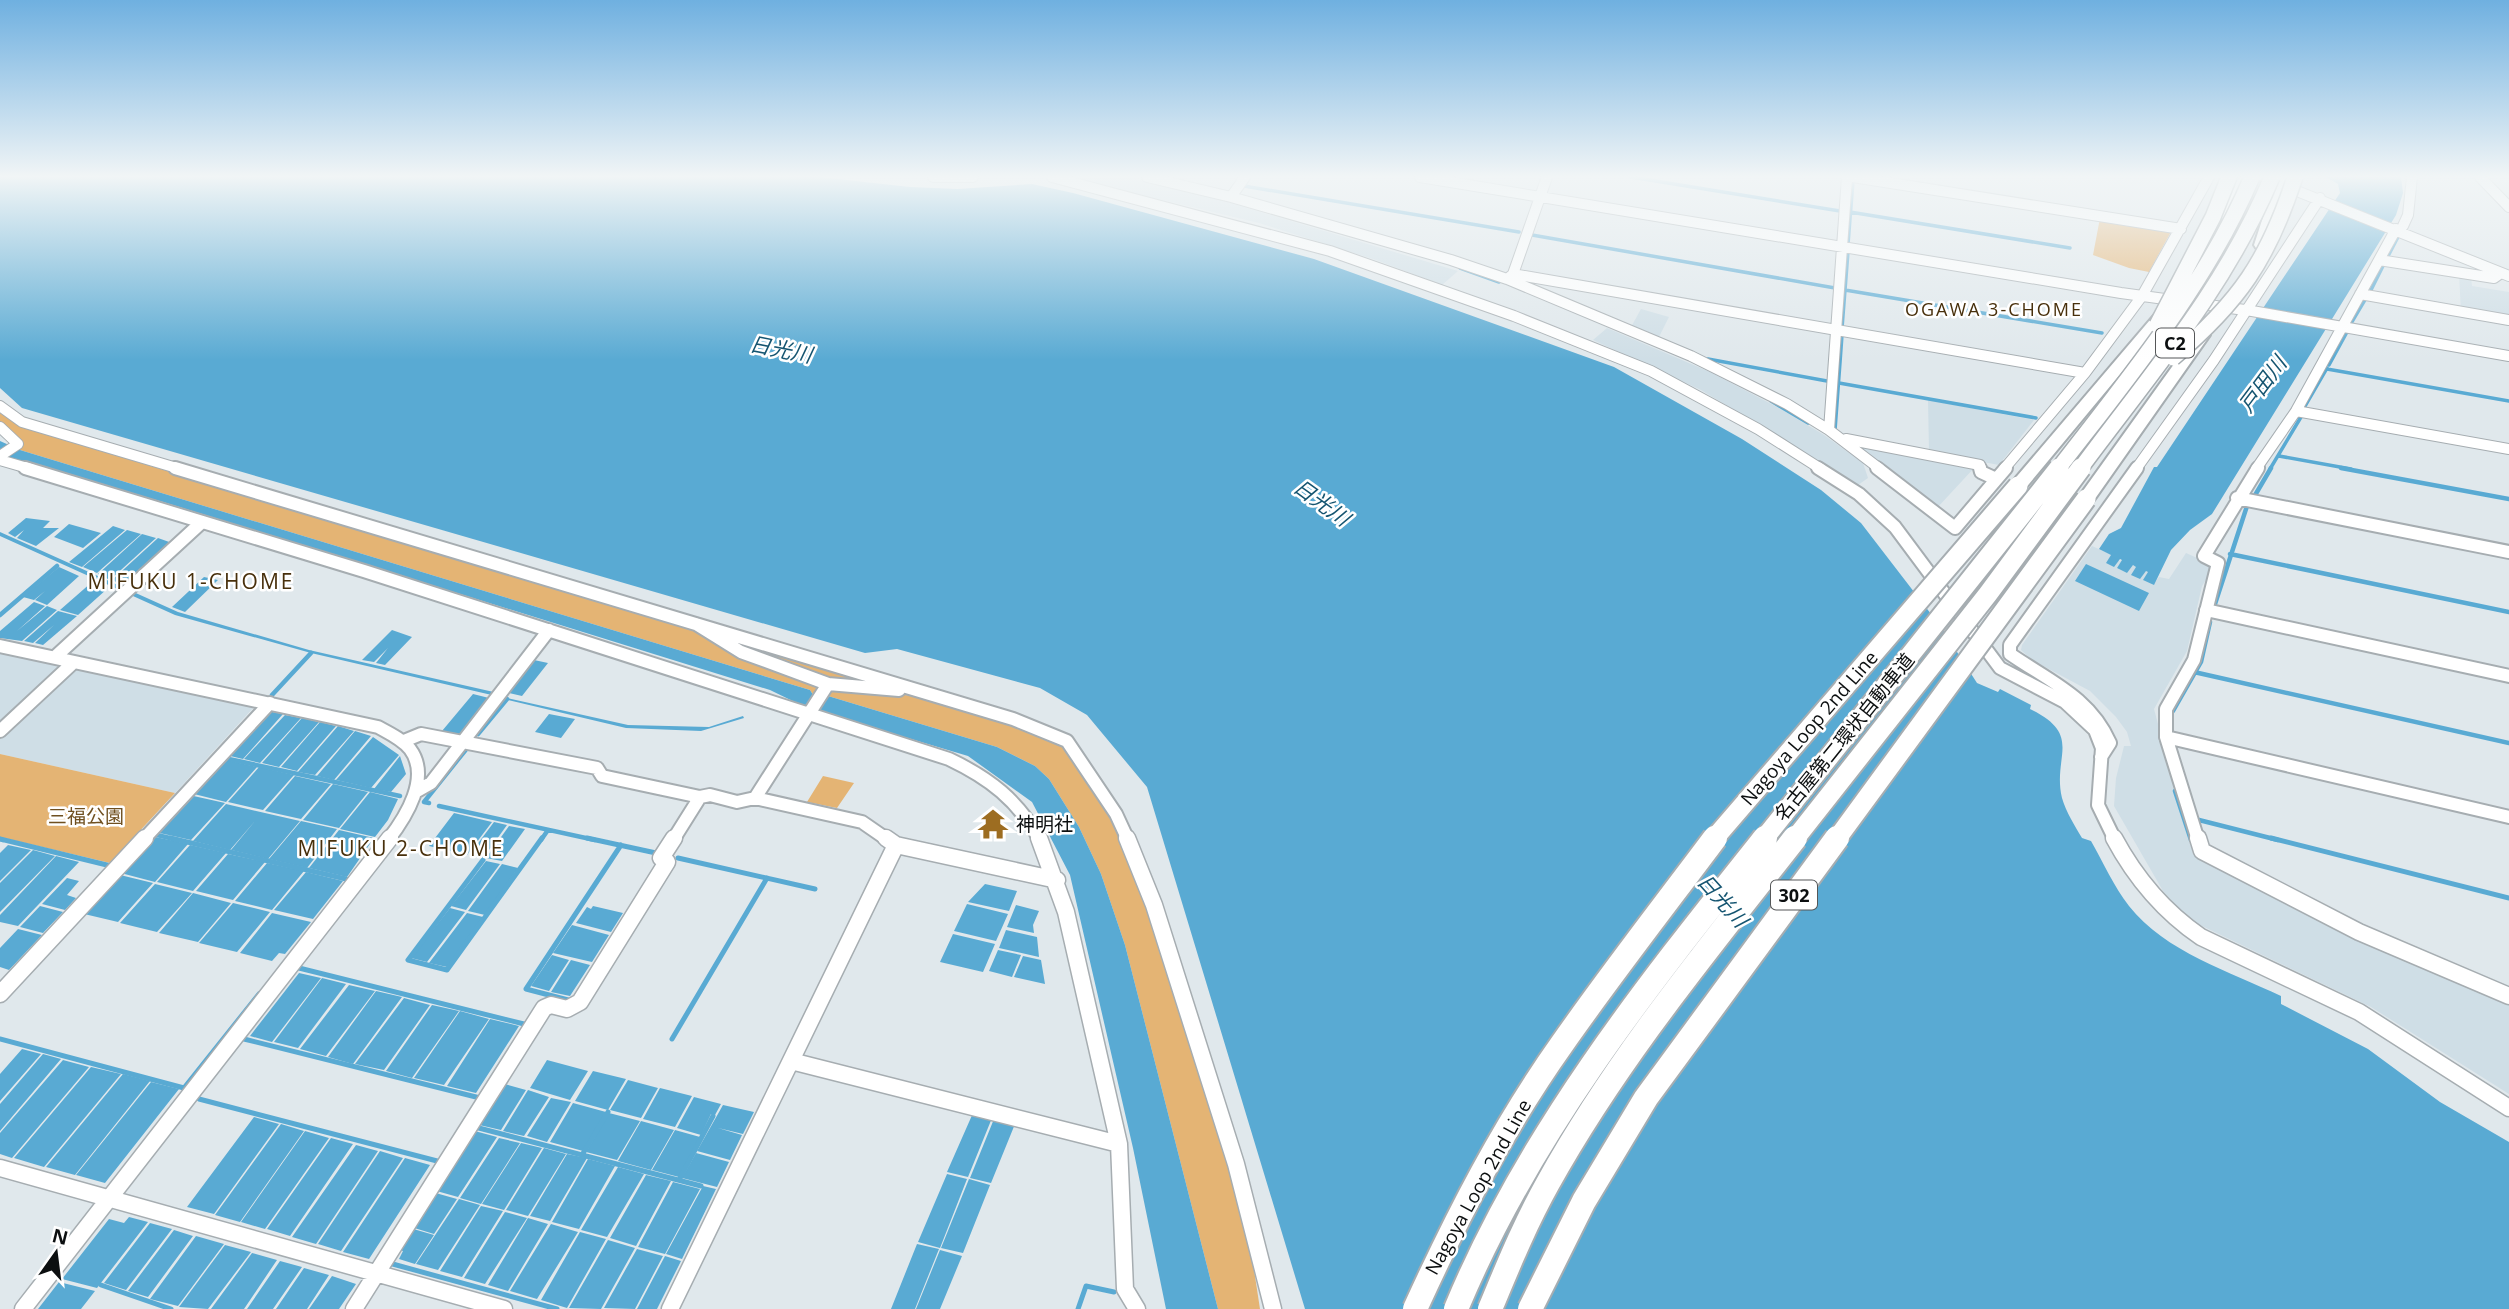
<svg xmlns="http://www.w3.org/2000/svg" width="2509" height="1309" viewBox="0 0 2509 1309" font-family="'Open Sans','Noto Sans JP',sans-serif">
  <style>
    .built { fill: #cfdee6 }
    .green { fill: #e4b474 }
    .water { fill: #59aad3 }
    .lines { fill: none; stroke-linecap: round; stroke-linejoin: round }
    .stream-far2 { stroke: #59aad3; stroke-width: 3.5 }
    .stream-far1 { stroke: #59aad3; stroke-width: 4.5 }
    .stream { stroke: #59aad3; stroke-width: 5 }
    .minor-far2-casing { stroke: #a6adb1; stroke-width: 12 }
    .minor-far1-casing { stroke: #a6adb1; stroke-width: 16 }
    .minor-casing { stroke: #a6adb1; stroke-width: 19 }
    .highway-casing { stroke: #a6adb1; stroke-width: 4 }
    .minor-far2 { stroke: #fff; stroke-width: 10 }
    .minor-far1 { stroke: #fff; stroke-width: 12 }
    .minor { stroke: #fff; stroke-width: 16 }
    .highway { fill: #fff; fill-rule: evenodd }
    .highway-bridge-far2-casing { stroke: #a6adb1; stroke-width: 18; stroke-linecap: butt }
    .highway-bridge-far1-casing { stroke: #a6adb1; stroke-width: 23; stroke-linecap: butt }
    .highway-bridge-casing { stroke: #a6adb1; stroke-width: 28; stroke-linecap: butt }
    .highway-bridge-far2 { stroke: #fff; stroke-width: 15 }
    .highway-bridge-far1 { stroke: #fff; stroke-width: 19 }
    .highway-bridge { stroke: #fff; stroke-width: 24 }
    .labels { text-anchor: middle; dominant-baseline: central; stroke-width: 5; stroke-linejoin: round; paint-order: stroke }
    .far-neighbourhood-label { font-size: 18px; letter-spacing: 2px; fill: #48300c; stroke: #fff }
    .shield { fill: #fff; stroke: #555758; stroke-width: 2 }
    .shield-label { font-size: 18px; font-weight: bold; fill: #0c0f10 }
    .street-label { font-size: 19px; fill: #0c0f10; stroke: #fff }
    .park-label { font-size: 19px; fill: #705020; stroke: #fff }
    .poi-label { font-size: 19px; fill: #0c0f10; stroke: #fff; text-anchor: start }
    .water-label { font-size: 21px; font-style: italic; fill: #155571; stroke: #fff }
    .neighbourhood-label { font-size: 21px; letter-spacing: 2px; fill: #48300c; stroke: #fff }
  </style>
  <rect width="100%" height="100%" fill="#e0e8ec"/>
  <path class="built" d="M1067,177H1127L1217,199L1458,271L1442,285L1376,260L1259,223Z
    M2459,275L2471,277L2472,286L2509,292V318L2461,311Z
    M1641,309L1669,317L1658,339L1631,327Z
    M1607,328L1710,372L1781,409L1824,435L1863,463L1868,478L1858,485L1701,390L1593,340Z
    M1928,400L2034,420L1999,465L1929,452Z
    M1855,444L1975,467L1937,508Z
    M2092,546L2112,555L2106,563L2123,560L2117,568L2127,573L2133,565L2137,567L2139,579L2146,571L2149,572L2153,585L2159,577L2169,579L2186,553L2215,566L2202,586L2187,651L2154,709L2193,854L2358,939L2509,1004V1094L2371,1007L2198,924L2179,909L2163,891L2114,806L2116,778L2124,746H2131L2127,732L2116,717L2090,691L2032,660L2021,650L2022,645Z
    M0,652L60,664V668L0,723Z
    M78,669L254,707L175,793L0,754V738L71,671Z"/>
  <path class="green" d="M2100,218L2172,230L2149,272L2129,268L2093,255Z
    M0,413L23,427L401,542L691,626L705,638L819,687L815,698L810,690L20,450L14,448L0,423Z
    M705,629L896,687L824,679Z
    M831,690L919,696L1010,723L1062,743L1111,816L1150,908L1228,1162L1251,1250L1260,1309H1218L1125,945L1101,874L1079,827L1049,779L1035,766L997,747L828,696Z
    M0,754L175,793L110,863L0,837Z
    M823,776L854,783L837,808L807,802Z"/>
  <path class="water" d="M0,177H819L910,187L958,189L1032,184L1073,193L1314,259L1614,367L1742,439L1821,490L1861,523L1941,627L1977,683L1998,692L2000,689L2031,705L2030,709C2084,735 2052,756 2062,798C2066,812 2075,826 2082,838L2091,841C2103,862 2114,887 2129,906C2165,952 2231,972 2281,996V1004L2368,1049L2440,1102L2509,1142V1309H1305L1147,787L1087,715L1040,688L897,649L865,653L22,408L0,388Z
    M2326,177H2401L2403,193L2396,215L2212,514L2190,530L2171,550L2154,585L2143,580L2148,572L2146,571L2140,579L2131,575L2136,567L2133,565L2127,573L2117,568L2122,560L2120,559L2114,567L2106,563L2111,555L2099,549L2109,534L2121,528L2154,467H2157L2340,193L2338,184Z
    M0,441L20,450L810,690L815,698L828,696L997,747L1035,766L1049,779L1079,827L1101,874L1125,945L1218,1309H1166L1133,1148L1070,875L1032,802L968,756L807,708L770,690L163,502L6,457L0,452Z
    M26,518L50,521L43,528H59L36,546L17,538L24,530L15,537L8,533Z
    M69,524L101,533L83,548L54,537Z
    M113,526L125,530L82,567L69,562Z
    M127,530L141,534L97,573L83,567Z
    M0,532L178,612L309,650L498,693L496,696L311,653L175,615L0,536Z
    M142,534L156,538L110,580L98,574Z
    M158,538L172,543L125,586L112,580Z
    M2086,564L2149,593L2139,611L2075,581Z
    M59,567L79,576L47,605L35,600L45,591L34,600L23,597Z
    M204,577L218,580L185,612L172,607Z
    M92,582L107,589L78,615L60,610Z
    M34,602L45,606L17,631L47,606L57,610L22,641L0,638V631Z
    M58,611L77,616L43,645L35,643L54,625L33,643L24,641Z
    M392,630L412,637L385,665L376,663L388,648L374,662L362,660Z
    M534,660L548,663L522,696L509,693Z
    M473,694L493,699L465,732L460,735L442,731Z
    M507,698L628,725L709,727L743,716L744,718L701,731L626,728L508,700Z
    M267,711L283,714L243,759L226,755Z
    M549,714L575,719L561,738L535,732Z
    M285,715L301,718L260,763L244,759Z
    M302,718L319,722L279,767L262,763Z
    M320,722L336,726L297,771L281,767Z
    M338,726L354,731L315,775L298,772Z
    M355,731L371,736L334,780L317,776Z
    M373,737L399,755L371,788L336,780Z
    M400,756L406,774L391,792L374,789Z
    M222,759L257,767L226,802L190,793Z
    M259,767L294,775L263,810L228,802Z
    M295,776L331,784L301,819L265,811Z
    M333,784L368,792L339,828L303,820Z
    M370,792L398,799L388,820L375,837L340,829Z
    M189,795L225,803L191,840L155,832Z
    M226,804L300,821L268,859L231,850L255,821L230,850L193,841Z
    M454,813L492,822L467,855L429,846Z
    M301,821L337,829L307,868L269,859Z
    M494,822L507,825L484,857L470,854Z
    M509,826L525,829L502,861L486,858Z
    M339,830L374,838L347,877L309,868Z
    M151,836L188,844L155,882L117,872Z
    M8,845L31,850L0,881V853Z
    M190,845L226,853L193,891L157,882Z
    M33,850L55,856L0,912V883Z
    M228,854L265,862L233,900L196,891Z
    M56,856L79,862L18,926L0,922V915Z
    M486,861L500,864L466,910L451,906Z
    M267,863L304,871L272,910L235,901Z
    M502,864L518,868L485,915L468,911Z
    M306,872L343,881L313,919L274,910Z
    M116,874L153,883L118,922L80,913Z
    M67,878L79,881L67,895L76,898L65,910L42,904Z
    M155,884L192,893L157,932L120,923Z
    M985,884L1017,891L1009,911L968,902Z
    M193,893L231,903L198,942L159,933Z
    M233,903L270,912L237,952L199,943Z
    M967,904L1008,914L996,941L954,931Z
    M1016,905L1039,911L1033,925L1034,933L1007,927Z
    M40,906L63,912L43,933L20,927Z
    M593,906L623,913L611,932L576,923L587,907L591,909Z
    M450,908L465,912L427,962L411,958Z
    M272,913L311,922L285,954L279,953L272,961L240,953Z
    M467,913L483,917L447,967L429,963Z
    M572,925L609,935L592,962L553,953Z
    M18,929L42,935L9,970L0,967V948Z
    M1006,930L1037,937L1039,957L999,948Z
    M953,934L995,944L983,972L940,962Z
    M998,950L1021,955L1012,977L989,971Z
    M552,955L569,960L549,991L531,986Z
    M1023,956L1041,960L1045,984L1014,977Z
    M571,960L590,965L570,996L551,992Z
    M299,973L321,978L272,1042L250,1036Z
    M322,978L346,984L298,1048L274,1042Z
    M349,985L375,991L326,1056L300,1049Z
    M376,991L402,997L353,1064L328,1057Z
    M404,998L430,1005L384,1070L355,1064Z
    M432,1005L459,1011L412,1078L386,1071Z
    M460,1011L489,1019L444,1085L414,1078Z
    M490,1019L519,1026L476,1093L447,1086Z
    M22,1049L41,1054L0,1101V1074Z
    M43,1054L61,1059L0,1131V1104Z
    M63,1060L89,1067L12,1158L0,1154V1133Z
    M547,1060L588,1071L570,1100L530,1088Z
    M91,1067L121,1074L44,1167L14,1158Z
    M593,1071L626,1079L608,1110L575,1101Z
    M123,1074L150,1081L75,1175L46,1167Z
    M628,1080L658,1088L641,1118L610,1110Z
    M151,1082L179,1089L105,1183L76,1175Z
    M501,1083L526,1090L501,1130L475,1124Z
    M660,1088L692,1096L675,1127L643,1119Z
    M528,1090L549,1097L524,1136L503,1131Z
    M694,1097L721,1104L715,1115L711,1114L701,1135L677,1128Z
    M551,1098L571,1102L547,1142L527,1136Z
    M573,1103L606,1112L583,1151L550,1142Z
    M723,1105L754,1112L743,1134L718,1128L742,1135L730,1160L697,1151Z
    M609,1113L640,1121L617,1160L586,1152Z
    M973,1113L992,1118L968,1177L947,1172Z
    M254,1117L279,1124L214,1214L187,1207Z
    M994,1119L1015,1124L991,1183L970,1178Z
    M641,1121L674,1130L651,1170L618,1161Z
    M281,1124L304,1131L240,1222L215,1215Z
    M471,1130L497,1137L458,1197L433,1190Z
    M675,1130L700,1137L679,1177L652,1170Z
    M305,1131L329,1138L265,1229L241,1222Z
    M331,1138L353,1144L290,1236L267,1229Z
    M499,1138L520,1143L481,1204L460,1198Z
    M521,1143L542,1148L504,1210L482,1204Z
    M356,1145L378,1151L316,1244L292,1237Z
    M544,1148L566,1154L528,1216L506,1210Z
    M380,1151L403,1158L341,1251L318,1244Z
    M696,1153L729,1162L717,1187L682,1178Z
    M567,1154L587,1158L550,1221L530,1216Z
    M405,1158L430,1165L369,1259L343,1252Z
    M588,1159L615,1166L579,1229L552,1222Z
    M618,1167L644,1174L607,1237L581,1230Z
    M947,1174L967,1179L940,1248L918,1242Z
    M646,1175L671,1181L636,1246L610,1238Z
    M969,1179L990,1185L963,1253L941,1248Z
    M673,1182L700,1189L665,1254L638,1247Z
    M703,1186L716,1189L682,1259L666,1254Z
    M432,1192L457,1199L434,1234L411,1227Z
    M459,1199L480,1205L438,1270L416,1264Z
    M481,1206L503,1211L462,1277L440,1271Z
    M505,1212L527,1218L485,1284L464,1278Z
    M129,1217L148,1222L97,1288L62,1279L109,1219L124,1223Z
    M528,1218L548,1224L508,1291L488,1285Z
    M150,1223L172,1229L126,1290L104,1283Z
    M551,1224L578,1232L537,1299L510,1291Z
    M410,1228L434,1235L415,1264L399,1259L403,1251L396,1249Z
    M174,1230L193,1236L148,1297L128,1291Z
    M580,1232L606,1239L567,1308L541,1300Z
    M196,1236L224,1244L178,1306L150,1299Z
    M608,1240L635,1248L601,1309L569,1308Z
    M917,1244L939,1249L915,1309H891Z
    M225,1245L251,1252L208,1309L179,1307Z
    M637,1249L663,1256L635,1309L604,1308Z
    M940,1250L962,1256L940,1309H916Z
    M252,1253L277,1260L244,1309H211Z
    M665,1256L681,1261L657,1309H637Z
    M280,1261L302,1267L273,1309H247Z
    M304,1268L329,1275L307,1309H276Z
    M332,1276L356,1284L339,1309H309Z
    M59,1282L95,1291L81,1309H38Z"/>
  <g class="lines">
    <path class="stream-far2" d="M1631,177L1840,211
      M1244,186L1519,232
      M1850,212L2070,248
      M1532,235L1835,288
      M1848,244L1853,181
      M2389,259L2387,258L2398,237
      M1460,268L1499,282
      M1845,290L2102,333
      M2369,294L2384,264
      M2350,325L2366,298
      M1842,328L1848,252
      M1708,359L1827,381
      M2329,365L2347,332
      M2327,369L2509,401
      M1839,383L2036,418
      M1771,401L1808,423
      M2305,406L2327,368
      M1835,430L1842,335
      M2279,456L2351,469
      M2270,469L2301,417"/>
    <path class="stream-far1" d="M2341,468L2509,499
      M2254,497L2271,468
      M2230,554L2509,612
      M2214,607L2247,506
      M0,615L57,566
      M2194,672L2509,743
      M272,695L311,653
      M2173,711L2201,662L2210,622
      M478,734L507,699
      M224,758L400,796
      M2175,791L2191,840
      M429,803L424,802L468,747
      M439,806L595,840
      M2199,820L2278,840
      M153,834L178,840
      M0,839L3,840
      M541,840L548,830"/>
    <path class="stream" d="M170,838L346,879
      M587,838L656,853
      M2271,838L2509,898
      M0,839L111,866
      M678,858L815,889
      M483,860L408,960L447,970L542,838
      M299,968L528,1025
      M572,1001L526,989L621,845
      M0,1039L184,1088L259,994
      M244,1039L480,1098
      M672,1039L767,878
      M199,1099L441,1162
      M475,1127L701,1186
      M582,1155L608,1112
      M679,1180L713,1116
      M389,1263L557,1309
      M101,1285L171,1309
      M1078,1309L1086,1286L1114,1292"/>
    <g class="minor-far2-casing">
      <path id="minor-far2" d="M933,177H973
        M1052,177L1330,251L1514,316L1651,371L1758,429L1821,469
        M1147,177L1231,197L1451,260L1507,279L1691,356L1787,404L1829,430L1880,469
        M1420,177L2121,293L2252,311L2509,356
        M1853,177L2181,229
        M2262,177L2509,276
        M2480,177L2509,207
        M1231,197L1245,177
        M2403,226L2408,215L2412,177
        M2379,260L2494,278L2501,273
        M1513,274L2085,373
        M1507,279L1513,274L1547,177
        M2360,294L2509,320
        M0,406L22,422L180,469
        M2296,411L2509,449
        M0,427L18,444L0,456
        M1829,430L1847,177
        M1846,439L1980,465L1981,469
        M0,460L31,469
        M2004,469L2085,373L2142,296L2209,177
        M2136,469L2214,360L2320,198
        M2256,469L2296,411L2396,229"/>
    </g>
    <g class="minor-far1-casing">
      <path id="minor-far1" d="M25,468L364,571L949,759C989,778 1018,800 1040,840
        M175,468L1013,719L1067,741L1116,814L1128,840
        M1818,468L1859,494L1895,527L2000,668L2065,702L2095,730L2102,748L2098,805L2115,840
        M1877,468L1955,528L2006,468
        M1980,468L1981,472L1996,479
        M2237,498L2509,552
        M2206,610L2509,676
        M696,624L741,652L828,684
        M0,646L378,727C389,733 402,739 410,749C431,777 406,817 388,840
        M55,657L202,522
        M0,731L74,662
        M2166,737V709L2194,660L2218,563L2204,556L2258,468
        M404,741L421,734L597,768L602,776L700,797L710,795L737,802L755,798L862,822L888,840
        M2101,757L2110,743C2090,697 2049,681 2010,654V645L2137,468
        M417,791L431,783L549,630
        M755,798L828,684L899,690
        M143,840L270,703
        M673,840L700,797
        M2198,840L2166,737L2509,817"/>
    </g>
    <g class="minor-casing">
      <path id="minor" d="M886,838L896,845L1057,880
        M1039,838L1066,912L1119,1144L1125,1289L1137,1309
        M1127,838L1154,905L1236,1164L1273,1309
        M2114,838C2136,879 2163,911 2201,937L2359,1012L2509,1108
        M2198,838L2202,851L2359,932L2509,996
        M0,994L145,838
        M791,1061L1119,1144
        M0,1168L504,1309
        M23,1309L390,838
        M354,1309L544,1008L551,1005L567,1009L580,1002L667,862L661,858L674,838
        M670,1309L896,845"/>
    </g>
    <g class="highway-casing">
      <path id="highway" d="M2242,177L2249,181L2205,266L2203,269H2193L2191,266L2235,181Z
        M2276,177H2290L2268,245L2261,249L2256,248L2254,245Z
        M2166,305L2174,310L2171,313L2024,490H2012L2009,486L2012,482L2161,307Z
        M2202,330L2210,335L2092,503H2080L2077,499L2080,495L2197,332Z"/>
    </g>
    <use href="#minor-far2" class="minor-far2"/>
    <use href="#minor-far1" class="minor-far1"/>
    <use href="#minor" class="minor"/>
    <use href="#highway" class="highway"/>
    <g class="highway-bridge-far2-casing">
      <path id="highway-bridge-far2" d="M2157,325L2213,217L2229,177
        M2173,358C2239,302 2268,260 2295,177
        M2058,469C2129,377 2206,285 2252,177
        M2080,469C2151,373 2225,289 2272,177"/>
    </g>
    <g class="highway-bridge-far1-casing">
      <path id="highway-bridge-far1" d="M1713,840L2018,486
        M1763,840L2059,468
        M1794,840L1988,594L2081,468
        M1836,840L2086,499"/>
    </g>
    <g class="highway-bridge-casing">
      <path id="highway-bridge" d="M1415,1309C1457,1217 1503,1127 1562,1044C1611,974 1664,906 1715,838
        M1456,1309C1529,1133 1647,986 1765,838
        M1490,1309C1508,1266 1525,1224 1548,1183C1617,1059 1708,949 1795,838
        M1530,1309L1584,1201L1646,1098L1837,838"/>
    </g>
    <use href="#highway-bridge-far2" class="highway-bridge-far2"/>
    <use href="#highway-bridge-far1" class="highway-bridge-far1"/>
    <use href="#highway-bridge" class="highway-bridge"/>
  </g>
  <linearGradient id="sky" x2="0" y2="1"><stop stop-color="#6fb0e0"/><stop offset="0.49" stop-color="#f1f5f6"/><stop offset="1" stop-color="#f1f5f6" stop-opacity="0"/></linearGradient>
  <rect width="2509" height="360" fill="url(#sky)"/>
  <defs>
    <g id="temple-bare" transform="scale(2.415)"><path d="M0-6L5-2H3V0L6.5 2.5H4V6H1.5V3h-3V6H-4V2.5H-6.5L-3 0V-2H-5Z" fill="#9d6d21" stroke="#fff" stroke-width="2.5" paint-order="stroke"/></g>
  </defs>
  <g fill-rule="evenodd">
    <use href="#temple-bare" x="993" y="824"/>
  </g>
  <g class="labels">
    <g class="far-neighbourhood-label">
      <text x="1994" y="309">OGAWA 3-CHOME</text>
    </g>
    <g class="shield">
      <rect x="2156" y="328.5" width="38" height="29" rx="5"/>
      <rect x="1771" y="880.5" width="46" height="29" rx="5"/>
    </g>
    <g class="shield-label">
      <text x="2175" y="343">C2</text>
      <text x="1794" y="895">302</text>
    </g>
    <g class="street-label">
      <text transform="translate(1809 728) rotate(-49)">Nagoya Loop 2nd Line</text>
      <text transform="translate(1844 737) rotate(-51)">名古屋第二環状自動車道</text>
      <text transform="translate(1478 1187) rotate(-61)">Nagoya Loop 2nd Line</text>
    </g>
    <g class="park-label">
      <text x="86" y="816">三福公園</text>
    </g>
    <g class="poi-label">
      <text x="1016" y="824">神明社</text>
    </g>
    <g class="water-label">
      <text transform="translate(781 349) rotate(11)">日光川</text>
      <text transform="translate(2262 384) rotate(-53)">戸田川</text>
      <text transform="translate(1322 502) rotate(36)">日光川</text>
      <text transform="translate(1723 900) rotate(48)">日光川</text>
    </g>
    <g class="neighbourhood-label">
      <text x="191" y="581">MIFUKU 1-CHOME</text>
      <text x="401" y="848">MIFUKU 2-CHOME</text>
    </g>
  </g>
  <g transform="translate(56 1253) rotate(14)" stroke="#ffffff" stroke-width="5" paint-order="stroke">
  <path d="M0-5L12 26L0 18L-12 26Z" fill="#0c0f10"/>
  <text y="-10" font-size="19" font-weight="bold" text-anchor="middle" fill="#0c0f10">N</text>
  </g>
</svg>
